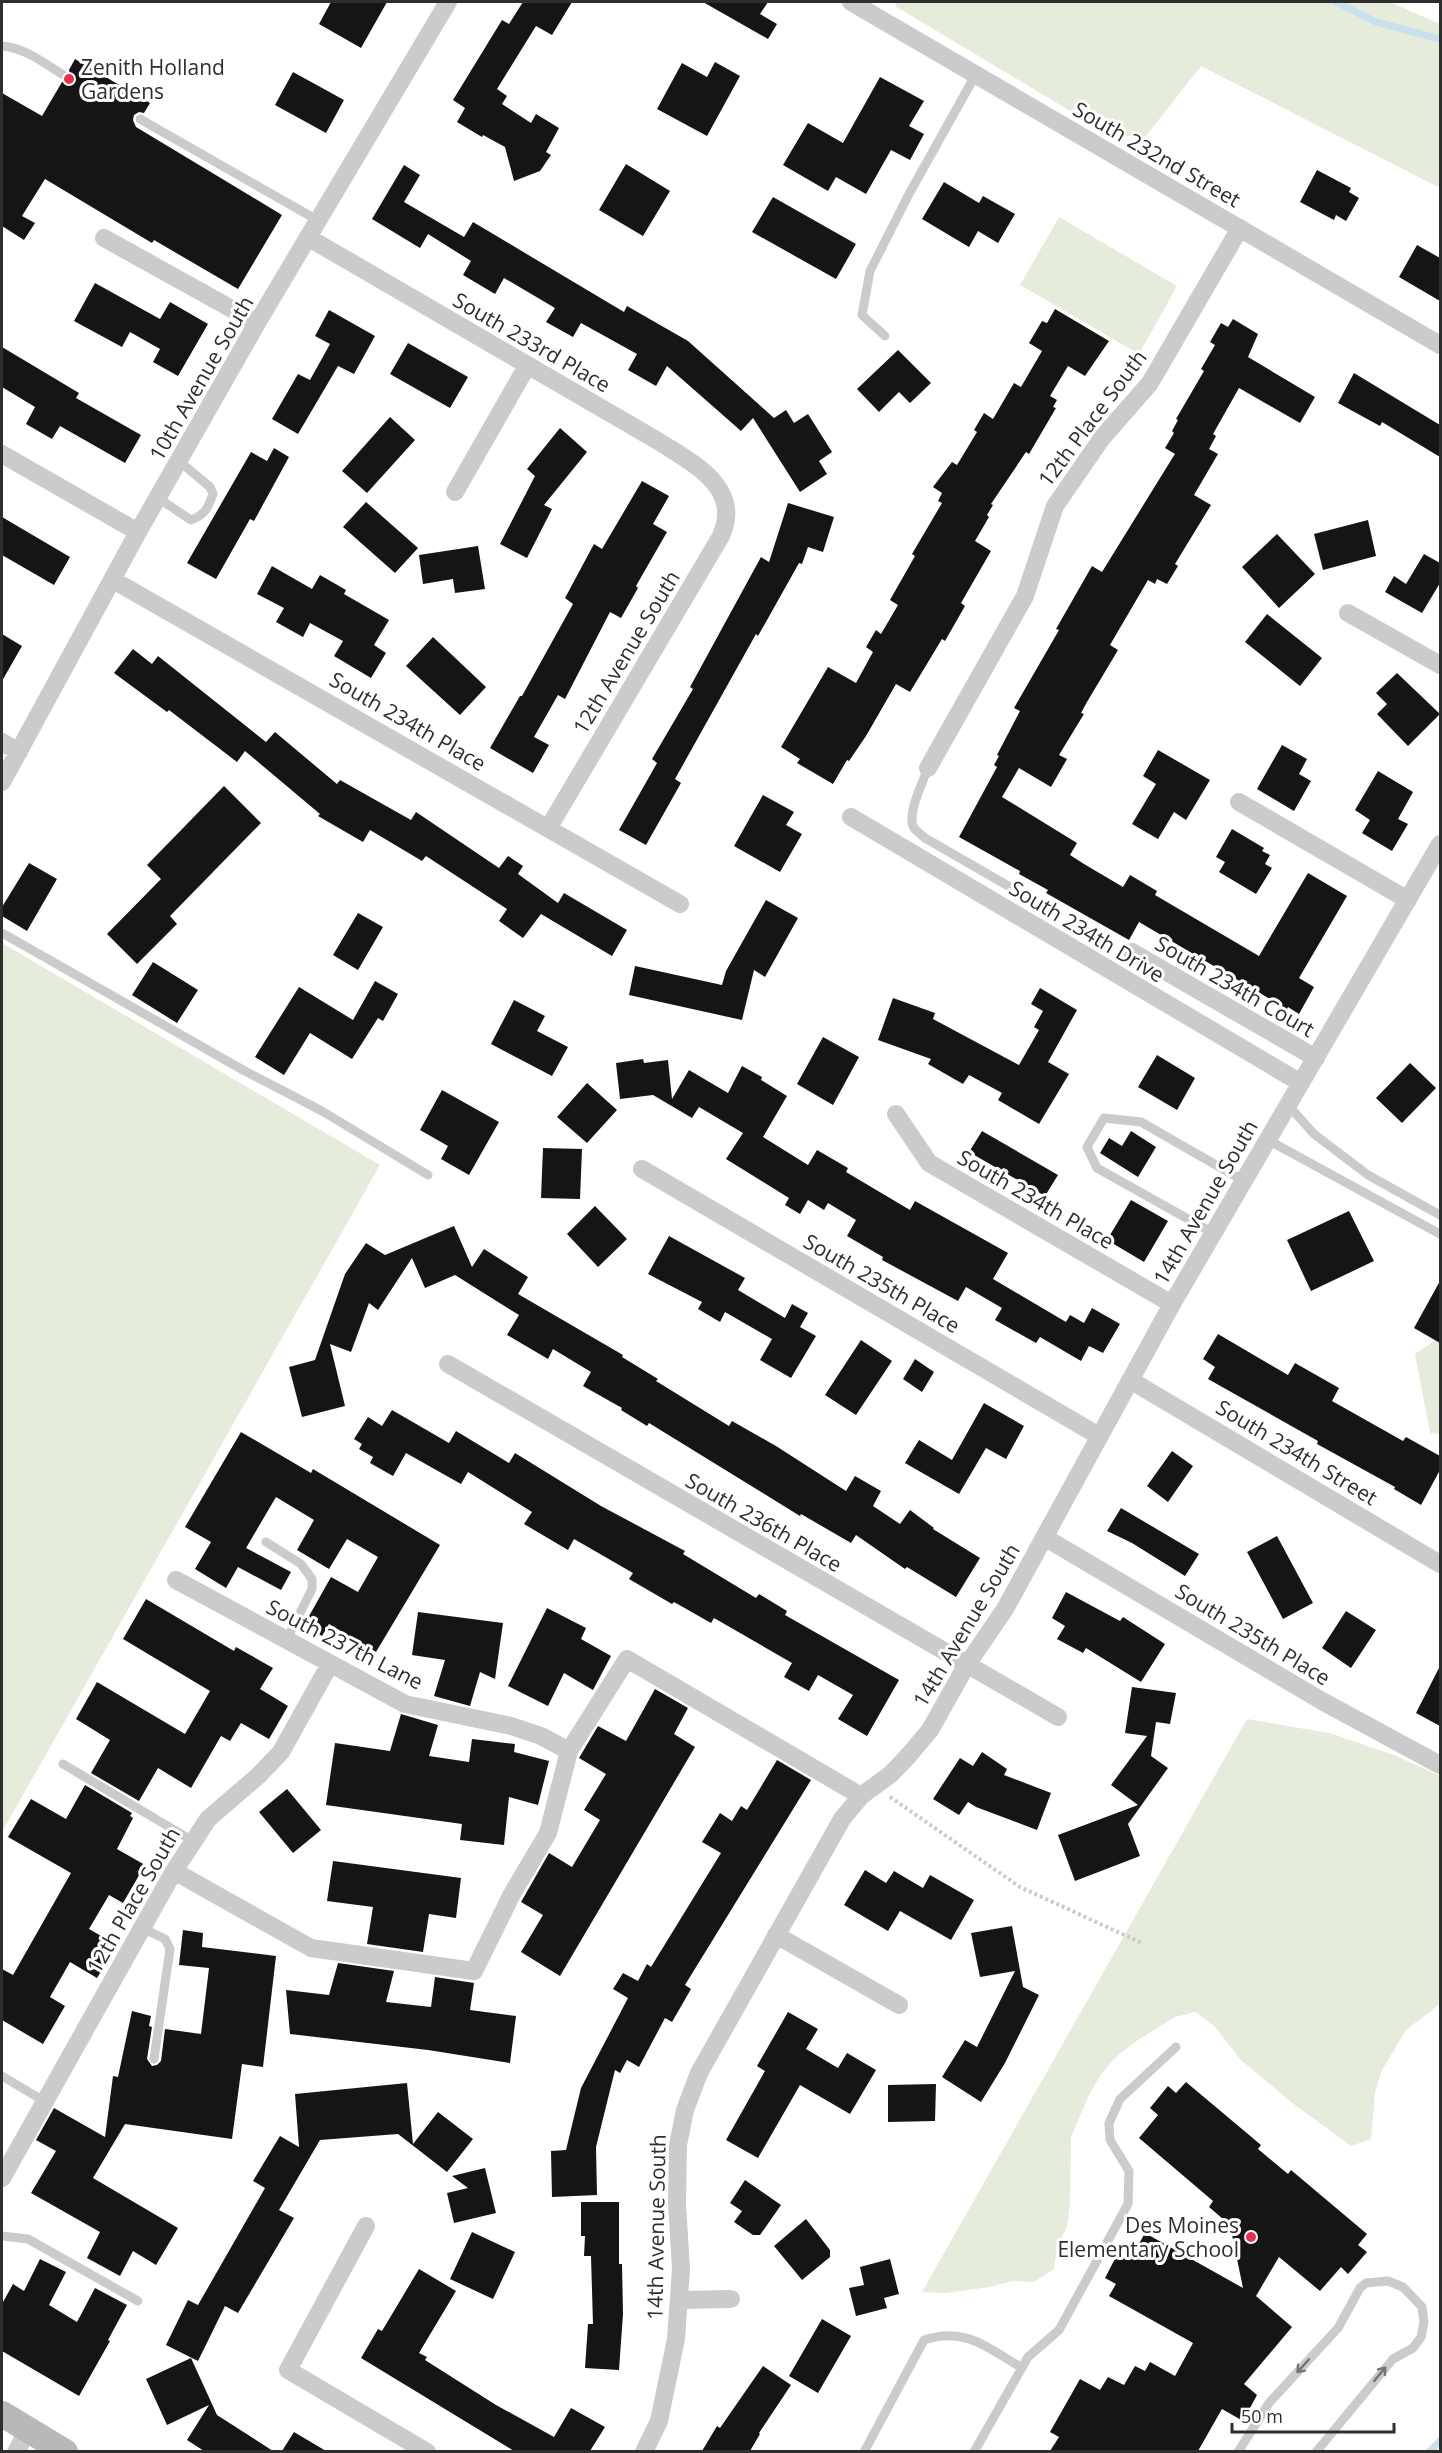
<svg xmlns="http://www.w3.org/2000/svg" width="1442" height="2453" viewBox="0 0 1442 2453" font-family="'Open Sans',sans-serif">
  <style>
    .green { fill: #e6ecdc }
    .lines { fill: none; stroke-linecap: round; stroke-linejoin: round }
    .stream { stroke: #c8e1ec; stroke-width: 7 }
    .building { fill: #151515 }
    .path { stroke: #cbcbcb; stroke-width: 4; stroke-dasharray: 3 3; stroke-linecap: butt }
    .lane { stroke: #cbcbcb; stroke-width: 9 }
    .street { stroke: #cbcbcb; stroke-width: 18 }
    .secondary { stroke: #b8b8b8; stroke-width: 26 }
    .oneway { stroke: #757575 }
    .poi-dot { fill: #e6304e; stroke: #fff; stroke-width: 2 }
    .labels { text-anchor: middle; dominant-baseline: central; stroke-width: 6; stroke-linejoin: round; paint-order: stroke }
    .poi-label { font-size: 21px; fill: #2e2e2e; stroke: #fff; text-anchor: start }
    .street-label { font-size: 21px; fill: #2e2e2e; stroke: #fff }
  </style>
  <rect width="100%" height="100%" fill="#fff"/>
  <path class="green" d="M896,2H1390L1440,24V188L1201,66L1146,136H1112L895,6Z
    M1059,217L1177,286L1139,354L1020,285Z
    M2,943L380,1165L2,1832Z
    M1440,1337V1434L1430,1433L1415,1354Z
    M1247,1719L1329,1733L1394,1755L1440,1776V2004L1406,2030L1382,2070L1375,2092L1371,2139L1351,2146L1295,2105L1241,2060L1215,2027L1196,2012L1175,2017L1138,2040L1117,2056L1101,2074L1089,2095L1071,2137L1070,2204L1067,2227L1057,2247L1054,2269L1034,2282L1012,2281L990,2287L946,2293L922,2292Z"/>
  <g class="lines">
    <path class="stream" d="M1336,2L1376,22L1440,39
      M1429,2452L1440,2441"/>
  </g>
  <path class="building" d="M331,2H387L361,48L319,24Z
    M523,2H572L552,35L536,26L497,89L507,96L502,104L531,123L536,114L559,128L546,152L551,155L540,171L514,181L505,147L483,135L482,137L457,122L465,108L453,100L502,20L509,24Z
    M703,2H768L760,14L777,24L768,39Z
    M75,59L150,103L144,113L139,112L134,115L133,120L136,127L282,215L238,289L154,240L152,243L45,179L22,216L35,223L24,240L2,226V93L42,116L62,82H68L71,79L69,70Z
    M715,62L740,76L707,136L657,109L682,63L707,77Z
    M293,72L344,100L326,133L275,105Z
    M880,77L924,101L909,126L924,134L910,160L891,150L866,194L836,177L828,191L783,165L808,123L843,143Z
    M626,164L670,191L643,236L599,210Z
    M404,165L420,175L404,202L464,237L473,222L624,312L627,306L688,341L774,418L786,410L794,423L808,414L832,452L819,461L827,474L800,492L753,418L741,431L667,366L656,386L628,370L637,354L581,323L573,337L546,322L555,308L504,278L495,294L463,275L471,261L428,234L420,248L372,219Z
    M1317,170L1351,188L1349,192L1359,198L1346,221L1336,215L1334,220L1300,202Z
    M944,182L979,203L983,196L1015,214L998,243L978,231L969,247L922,219Z
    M773,197L856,244L836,279L752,232Z
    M1417,245L1440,258V301L1399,277Z
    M95,283L160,319L170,302L208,324L178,376L153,362L160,349L130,332L122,347L74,321Z
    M1055,309L1109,341L1085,376L1068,366L1050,396L1057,400L1053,407L1056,408L1029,454L1026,452L991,504L993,505L987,515L989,517L975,541L991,551L961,603L965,606L945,641L942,639L910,692L896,684L866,736L849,761L847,760L833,784L797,763L800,759L781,747L828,667L856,683L873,652L866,647L876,630L881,634L898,605L890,600L915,556L912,554L942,503L938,501L942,493L933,487L952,462L957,465L977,432L974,430L984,413L993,419L1014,383L1021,387L1042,351L1029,343L1042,321L1047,323Z
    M329,310L375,336L354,374L338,366L298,434L272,419L298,374L310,380L330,344L315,336Z
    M1233,319L1258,334L1248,357L1315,397L1300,423L1239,388L1213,434L1216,436L1209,449L1218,454L1194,495L1211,505L1175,564L1178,566L1167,584L1157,579L1155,584L1148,580L1110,645L1118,650L1087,702L1081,713L1084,714L1059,755L1067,759L1051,787L1019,768L1002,797L1077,843L1070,855L1084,864L1123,887L1130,875L1157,891L1155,895L1259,956L1308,873L1347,896L1299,978L1314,987L1299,1014L1288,1007L1287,1009L1139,922L1129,940L1046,893L1048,890L1019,874L1020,871L959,837L997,767L994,765L999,756L997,755L1020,711L1014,708L1059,630L1056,629L1092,566L1102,572L1173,457L1175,454L1165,448L1174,433L1172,431L1178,420L1176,419L1204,371L1201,369L1215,345L1210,342L1221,323L1228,327Z
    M408,343L468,377L450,408L390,374Z
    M2,347L79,393L76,398L141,435L125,463L60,426L52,439L26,424L35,407L2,387Z
    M898,350L931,383L910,403L899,392L879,412L857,389Z
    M1354,373L1440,425V457L1382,422L1380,426L1338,403Z
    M390,417L415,440L367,493L342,471Z
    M560,428L587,452L544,505L552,509L527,558L500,544L535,476L527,469Z
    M274,448L289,457L254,521L250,519L216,579L187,563L251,452L267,461Z
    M642,481L669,496L653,524L667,532L636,586L638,588L621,618L610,612L565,699L558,695L534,737L549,745L533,773L490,748L520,696H522L573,604L565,598L594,544L602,549Z
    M366,502L418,548L395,573L343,527Z
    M788,503L834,517L823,552L808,547L802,564L799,563L758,636L756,634L675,779L681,783L646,845L619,830L657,763L652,759L693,689L690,687L761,557L769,562Z
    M2,517L70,557L54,585L2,555Z
    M1368,520L1376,556L1323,570L1314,534Z
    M1277,534L1315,574L1279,608L1242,567Z
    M478,546L485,589L455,593L453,579L423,584L419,555Z
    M1424,554L1440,563V583L1422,613L1385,592L1394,576L1406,584Z
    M272,566L312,589L320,575L346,590L344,594L389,620L374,645L386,653L371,678L334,656L343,641L310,623L303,637L276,622L284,608L257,594Z
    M1267,614L1322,658L1300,686L1245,642Z
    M2,634L22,646L2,681Z
    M433,637L486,687L460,715L406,666Z
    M133,649L152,664L158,656L266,742L275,732L337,784L340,780L411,820L416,812L499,868L508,856L523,866L518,874L558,903L564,893L627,930L612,956L541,914L523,938L499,921L507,909L426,856L422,861L370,830L363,842L318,816L320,814L245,751L237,762L169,710L167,712L114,673Z
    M1397,673L1440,714L1408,746L1377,714L1387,704L1376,693Z
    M1282,745L1307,759L1299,774L1311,781L1294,811L1257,789Z
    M1158,750L1210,780L1186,820L1174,812L1158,839L1132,824L1156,784L1143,776Z
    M1378,771L1413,792L1398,819L1408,824L1392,851L1362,833L1370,820L1355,810Z
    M224,786L261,823L170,916L177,924L137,964L107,934L161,879L147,865Z
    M763,795L794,812L786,825L802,834L780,872L734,846Z
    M1232,829L1264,848L1262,851L1270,855L1265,864L1272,868L1256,894L1219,872L1225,862L1216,857Z
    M29,863L57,879L27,931L2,916V907Z
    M766,900L798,918L765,977L754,970L742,1020L629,995L635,966L722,985L726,971Z
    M358,913L383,927L358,970L333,955Z
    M153,962L198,990L177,1023L132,995Z
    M375,981L398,994L383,1021L378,1018L352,1059L310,1033L284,1075L255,1057L299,987L353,1020Z
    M1040,988L1077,1010L1048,1062L1069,1074L1039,1124L998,1100L1002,1093L969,1075L963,1084L928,1064L931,1059L878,1040L893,998L935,1013L933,1019L1019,1065L1039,1030L1034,1027L1043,1011L1031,1004Z
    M514,1000L545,1016L537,1031L568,1047L552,1076L491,1044Z
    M823,1037L859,1057L833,1105L797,1084Z
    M1157,1055L1195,1078L1177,1110L1138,1087Z
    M643,1059L644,1063L668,1060L672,1099L689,1070L728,1093L742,1066L762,1077L761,1080L787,1096L763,1137L808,1165L817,1150L848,1168L846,1172L910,1210L915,1201L1008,1253L993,1279L1066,1322L1070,1315L1084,1323L1092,1308L1120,1324L1103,1353L1089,1346L1081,1361L1040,1337L1036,1343L995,1320L1002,1308L966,1287L958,1301L882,1260L883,1257L847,1236L856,1220L828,1203L824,1210L808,1200L800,1214L785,1205L789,1198L726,1159L743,1133L699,1107L692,1118L653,1095L620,1099L616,1063Z
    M1410,1063L1436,1088L1402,1123L1376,1098Z
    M587,1083L617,1110L587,1143L557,1117Z
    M442,1090L499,1122L469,1175L441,1159L448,1146L420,1130Z
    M982,1131L1058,1175L1045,1196L969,1152Z
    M1131,1131L1156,1147L1138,1177L1100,1153L1109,1138L1122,1146Z
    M543,1148L582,1149L580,1199L541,1198Z
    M1131,1200L1168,1221L1144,1262L1107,1240Z
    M595,1206L627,1239L598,1267L567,1234Z
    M1349,1211L1374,1261L1311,1291L1287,1240Z
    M454,1226L472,1267L484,1249L528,1277L518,1294L623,1355L622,1357L658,1379L656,1381L729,1426L732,1421L776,1446L846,1491L855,1476L881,1491L873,1506L900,1524L910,1510L934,1528L933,1529L980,1558L956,1597L907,1567L905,1569L856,1535L851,1543L801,1514L800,1516L649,1423L647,1426L621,1410L622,1408L583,1386L591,1372L553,1349L548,1359L507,1335L519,1315L455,1275L425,1288L412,1258L378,1310L369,1303L351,1352L330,1344L345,1406L302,1417L289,1367L315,1360L345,1274L366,1243L385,1255Z
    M669,1236L745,1278L738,1290L785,1318L792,1304L808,1313L800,1327L816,1336L791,1378L760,1360L772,1339L725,1312L720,1322L698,1309L702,1302L648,1274Z
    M1440,1281V1343L1414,1328Z
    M1218,1334L1288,1375L1295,1363L1339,1388L1332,1401L1403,1441L1406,1437L1440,1456V1470L1421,1505L1394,1489L1395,1487L1317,1444L1318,1441L1208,1379L1215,1367L1203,1359Z
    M861,1340L892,1361L856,1415L825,1395Z
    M915,1359L934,1372L922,1392L903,1379Z
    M984,1403L1024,1426L1006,1459L986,1448L959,1494L905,1463L919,1440L952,1460Z
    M392,1410L449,1443L456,1431L509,1463L515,1453L601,1506L685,1551L683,1554L756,1598L759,1594L787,1611L785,1615L899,1680L867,1736L838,1719L853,1695L818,1675L809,1691L784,1677L792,1663L714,1618L711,1623L674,1602L672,1604L629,1579L633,1573L574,1539L568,1550L524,1524L532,1512L468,1472L461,1484L406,1453L393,1476L370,1463L373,1457L359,1449L362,1444L354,1439L368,1417L382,1426Z
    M241,1432L311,1473L313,1469L440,1545L376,1652L329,1624L322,1636L304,1625L331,1577L358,1592L378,1557L347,1539L329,1569L297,1550L314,1520L276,1497L246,1548L291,1572L281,1590L238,1567L226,1588L195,1569L211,1542L185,1527Z
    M1172,1451L1193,1466L1168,1502L1147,1486Z
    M1121,1508L1199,1554L1185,1576L1132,1543L1107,1531Z
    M1277,1536L1313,1603L1283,1619L1247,1552Z
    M1066,1592L1120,1621L1123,1617L1165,1644L1141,1682L1086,1648L1083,1653L1057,1639L1065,1626L1052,1618Z
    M146,1599L234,1651L236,1647L273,1668L260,1689L288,1706L269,1739L241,1723L230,1741L221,1736L191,1788L158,1768L139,1801L91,1773L110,1740L76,1719L97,1682L185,1734L210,1691L123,1639Z
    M547,1608L586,1628L581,1639L611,1656L593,1690L564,1673L548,1706L508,1686Z
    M1346,1611L1376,1630L1351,1668L1322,1648Z
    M418,1612L503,1623L495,1679L480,1672L470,1706L434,1696L445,1660L412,1655Z
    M1440,1666V1726L1416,1713Z
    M1132,1687L1176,1693L1170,1724L1156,1722L1151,1756L1168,1768L1128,1824L1140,1856L1075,1881L1058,1835L1138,1805L1111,1785L1147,1736L1125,1733Z
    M655,1689L688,1708L674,1734L695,1747L560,1976L521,1952L543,1915L521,1902L549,1853L572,1867L600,1820L584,1810L606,1774L579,1758L598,1726L626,1741Z
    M401,1714L438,1725L429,1756L469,1762L472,1739L515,1744L514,1752L549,1761L538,1805L509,1797L504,1845L460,1840L462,1824L326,1805L335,1743L390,1751Z
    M982,1752L1007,1769L1004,1775L1051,1793L1037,1830L976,1807L968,1802L959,1815L933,1799L960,1758L973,1766Z
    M777,1760L811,1780L685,1985L691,1989L672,2022L665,2018L639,2067L627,2060L620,2073L615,2070L596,2147L597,2195L552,2197L551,2151L566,2150L581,2088L628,1998L613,1989L623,1973L638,1981L647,1964L651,1967L721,1853L702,1842L720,1813L732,1821L741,1806L747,1810Z
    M85,1785L132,1813L130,1816L133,1818L117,1849L145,1865L123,1903L109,1895L89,1929L117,1945L97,1978L70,1962L50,1997L65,2006L43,2044L2,2020V1969L13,1975L71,1873L8,1837L31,1799L66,1819Z
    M287,1789L321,1830L293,1853L259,1812Z
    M333,1861L461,1878L456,1918L429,1914L423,1952L367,1944L373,1907L327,1901Z
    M865,1870L886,1883L894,1871L923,1888L930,1875L974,1900L951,1940L900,1911L888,1931L844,1905Z
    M1012,1926L1023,1987L1039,1995L1005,2063L981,2102L942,2077L965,2040L977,2047L1015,1971L980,1977L971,1933Z
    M183,1930L203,1933L202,1947L276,1956L263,2067L242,2064L232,2139L125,2124L93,2178L178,2228L156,2265L133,2251L120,2276L87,2258L100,2232L31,2193L56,2151L36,2140L54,2108L105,2137L113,2076L118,2077L132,2011L151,2016L149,2026L152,2027L147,2059L152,2066L157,2065L161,2061L165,2029L201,2034L209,1968L179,1965Z
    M338,1963L394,1971L386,2002L431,2007L435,1977L474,1983L470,2010L516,2016L510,2063L428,2050L290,2034L286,1990L329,1995Z
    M788,2012L818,2029L806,2049L838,2068L847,2053L876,2070L850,2114L800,2085L758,2158L726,2140L765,2071L757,2066Z
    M1186,2082L1261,2145L1258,2149L1288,2174L1291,2170L1367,2234L1358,2245L1367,2252L1348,2274L1341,2267L1320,2291L1279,2257L1256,2296L1292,2327L1244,2384L1257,2395L1243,2421L1222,2409L1198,2451H1050L1059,2437L1050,2432L1080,2379L1100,2390L1108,2377L1124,2385L1135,2366L1145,2371L1150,2362L1175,2376L1193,2343L1109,2296L1116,2284L1105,2278L1118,2253L1130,2260L1145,2233L1243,2288L1230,2225L1209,2207L1213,2201L1139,2138L1158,2115L1150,2108L1168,2086L1176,2093Z
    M407,2083L413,2144L438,2112L473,2139L447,2172L398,2134L320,2140L279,2210L294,2218L238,2313L225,2306L198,2361L166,2345L188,2300L198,2305L265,2188L253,2181L280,2136L299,2147L295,2094Z
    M936,2084L935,2121L888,2122V2085Z
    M485,2168L496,2213L454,2223L447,2193L468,2188L452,2176Z
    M745,2180L781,2205L760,2235H753L734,2222L742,2211L730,2203Z
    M581,2202H619V2264H622L623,2314L619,2370L585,2368L588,2324H593L591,2256H584L585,2236H581Z
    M806,2219L830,2250V2257L802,2280L774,2246Z
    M472,2232L515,2252L493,2299L450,2279Z
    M40,2259L66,2272L49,2305L77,2322L95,2288L127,2305L108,2340L110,2341L79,2396L2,2351V2304L13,2284L24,2291Z
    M890,2259L899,2294L884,2298L887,2308L856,2316L849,2288L864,2285L860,2267Z
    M419,2269L456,2291L419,2353L427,2357L425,2360L496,2405L554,2437L571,2408L605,2427L590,2451H514L361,2358L378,2329L382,2331Z
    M822,2319L851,2336L818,2393L789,2376Z
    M191,2358L217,2415L273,2451H204L187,2440L209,2405L167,2425L146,2379Z
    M763,2366L791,2385L759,2433L760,2434L750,2451H702L717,2426L720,2428Z
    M294,2432L326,2451H282Z"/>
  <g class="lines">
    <path class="path" d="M890,1797L1020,1887L1144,1944"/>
    <path class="lane" d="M2,46C26,48 45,64 65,76
      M140,119L319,221
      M885,336L862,315L870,271L909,194L976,74
      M158,498L191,520C205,515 208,508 213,494L210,487L179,461
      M928,768C923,782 906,815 914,828C917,832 922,835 925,838L1010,887
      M2,933L243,1070L322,1111L428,1175
      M1288,1105L1314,1134L1368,1175L1440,1215
      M1268,1140L1440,1234
      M1213,1233L1097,1168L1087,1147L1104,1118L1141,1122L1244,1181
      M266,1542L301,1564L312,1579V1589L286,1641
      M63,1764L193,1841
      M142,1928L165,1939L170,1949L154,2059
      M2,2076L44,2101
      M2,2236L28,2239L138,2301
      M864,2452L924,2340C965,2326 988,2348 1022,2368
      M974,2452L1028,2357L1059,2330L1128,2204L1129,2171L1110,2140L1109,2123L1120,2099L1176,2047
      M1238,2452L1269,2403L1338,2328L1360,2288L1366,2283L1388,2281L1403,2287L1422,2307L1424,2322L1421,2337L1413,2348L1393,2359L1316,2452"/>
    <path class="street" d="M851,2L1440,345
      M104,238L257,323
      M309,238L658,441C692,463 743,487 721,536L549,827
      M2,454L138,532
      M455,492L527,366
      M113,580L680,904
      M1348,613L1440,665
      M2,742L19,752
      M928,768L1025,596L1055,506L1102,438L1150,383L1240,228
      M2,782L138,532L257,323L448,2
      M1239,802L1408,900
      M851,817L1301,1083
      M1132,952L1316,1058
      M896,1114L929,1163L1172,1304
      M642,1169L1099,1436
      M448,1364L1058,1717
      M1130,1380L1440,1564
      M1044,1537L1322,1701L1440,1765
      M176,1580L405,1704L511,1726L541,1736L569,1751
      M174,1871L311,1948L474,1971L512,1894L548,1833L569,1751L627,1659L861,1796
      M776,1935L899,2005
      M2,2178L174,1871L208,1819L258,1776L281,1752L330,1664
      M366,2226L288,2370L427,2452
      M680,2300L731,2299
      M16,2452L28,2430
      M644,2452L659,2421L676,2339L681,2269L677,2203L678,2145L685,2110L699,2073L842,1819L861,1796L891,1774L909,1755L930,1730L966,1666L1005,1609L1172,1304L1440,844"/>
    <path class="secondary" d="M2,2414L65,2452"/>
  </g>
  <defs><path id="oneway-shaft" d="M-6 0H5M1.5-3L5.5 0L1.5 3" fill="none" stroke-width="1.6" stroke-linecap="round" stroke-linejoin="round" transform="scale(1.5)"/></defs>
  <g class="oneway">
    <use href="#oneway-shaft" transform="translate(1303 2366) rotate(132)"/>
    <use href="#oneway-shaft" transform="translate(1380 2374) rotate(-50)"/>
  </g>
  <g class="poi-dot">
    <circle cx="69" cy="79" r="6"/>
    <circle cx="1251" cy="2237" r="6"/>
  </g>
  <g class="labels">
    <g class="poi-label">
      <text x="81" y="67">Zenith Holland<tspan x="81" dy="24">Gardens</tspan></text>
      <text x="1239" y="2225" text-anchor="end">Des Moines<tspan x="1239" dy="24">Elementary School</tspan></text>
    </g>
    <g class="street-label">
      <text transform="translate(1157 154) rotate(30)">South 232nd Street</text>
      <text transform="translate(532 342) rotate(30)">South 233rd Place</text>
      <text transform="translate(201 378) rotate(-60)">10th Avenue South</text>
      <text transform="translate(1092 418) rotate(-53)">12th Place South</text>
      <text transform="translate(626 652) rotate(-59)">12th Avenue South</text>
      <text transform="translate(408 721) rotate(30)">South 234th Place</text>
      <text transform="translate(1087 931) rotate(31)">South 234th Drive</text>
      <text transform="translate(1235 986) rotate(30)">South 234th Court</text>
      <text transform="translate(1036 1199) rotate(30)">South 234th Place</text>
      <text transform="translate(1205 1202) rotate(-60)">14th Avenue South</text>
      <text transform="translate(882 1283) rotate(30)">South 235th Place</text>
      <text transform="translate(1297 1452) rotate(31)">South 234th Street</text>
      <text transform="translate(764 1522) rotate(30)">South 236th Place</text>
      <text transform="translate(966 1625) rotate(-59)">14th Avenue South</text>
      <text transform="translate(1253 1634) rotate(31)">South 235th Place</text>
      <text transform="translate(345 1644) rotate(27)">South 237th Lane</text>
      <text transform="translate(133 1900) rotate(-60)">12th Place South</text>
      <text transform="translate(656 2227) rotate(-89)">14th Avenue South</text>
    </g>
  </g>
  <rect width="1442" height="2453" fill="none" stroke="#2e2e2e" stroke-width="6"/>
  <path d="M1232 2423v9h162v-9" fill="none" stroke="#2e2e2e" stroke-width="3"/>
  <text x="1241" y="2423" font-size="18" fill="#2e2e2e" stroke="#ffffff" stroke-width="4.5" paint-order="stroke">50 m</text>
</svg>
